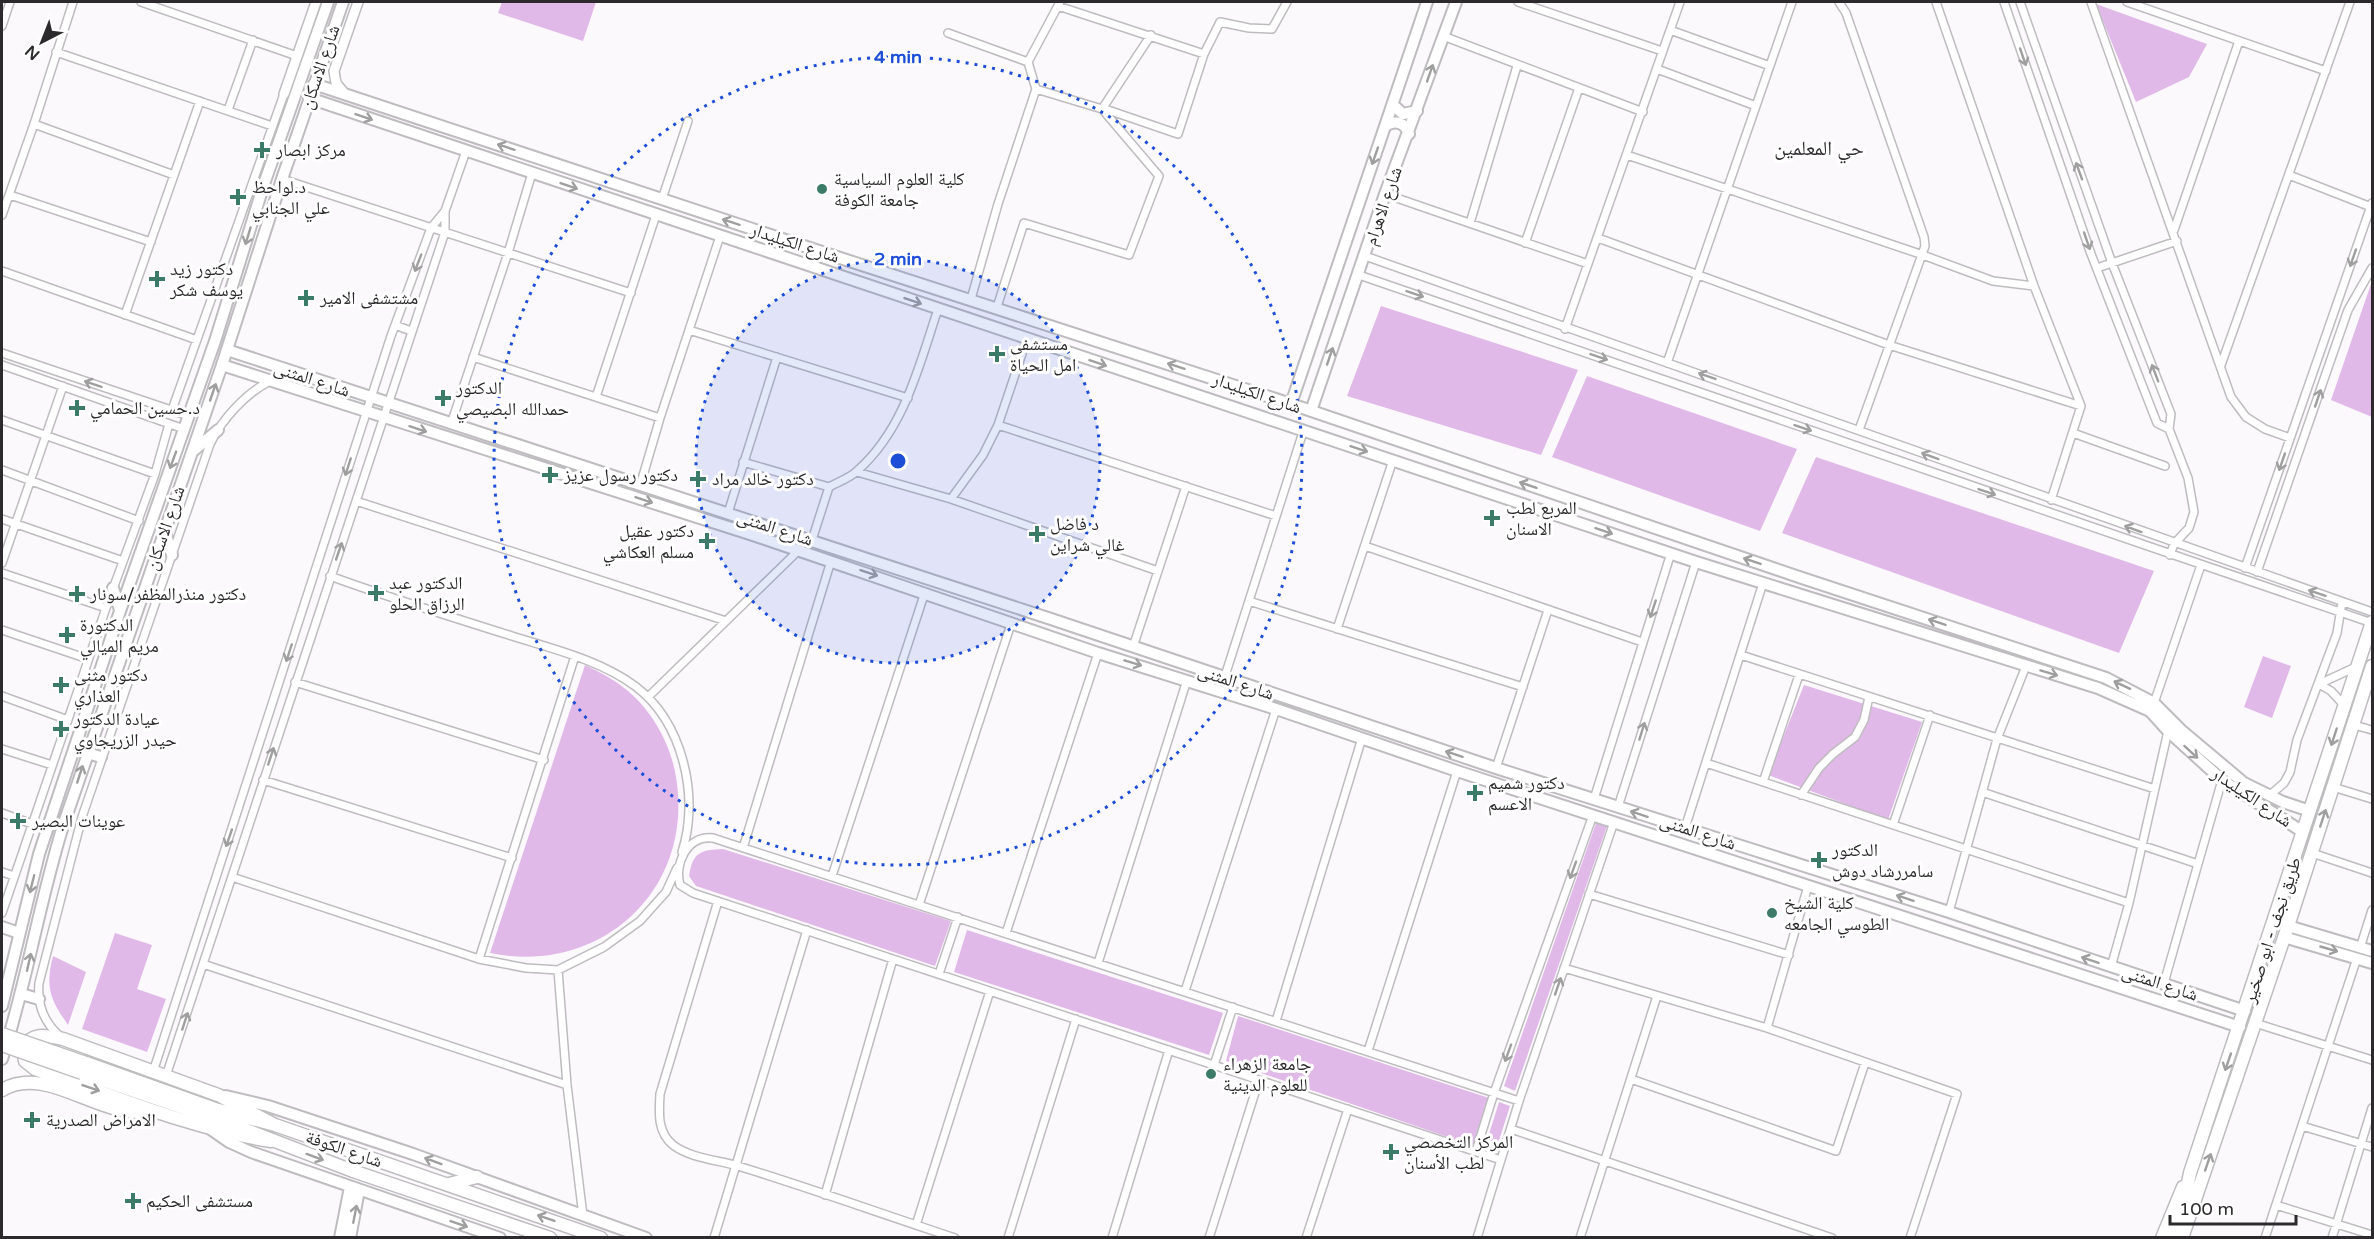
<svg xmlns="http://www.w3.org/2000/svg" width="2374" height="1239" viewBox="0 0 2374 1239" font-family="'Varela Round','Noto Naskh Arabic',sans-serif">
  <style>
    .green { fill: #e1b9e9 }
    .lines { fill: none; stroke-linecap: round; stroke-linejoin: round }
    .minor-casing { stroke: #bebcbf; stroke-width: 10 }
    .tertiary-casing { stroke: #bebcbf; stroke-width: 12 }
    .secondary-casing { stroke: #bebcbf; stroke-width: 14 }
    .primary-casing { stroke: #bebcbf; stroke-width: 14 }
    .trunk-casing { stroke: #bebcbf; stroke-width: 15 }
    .minor { stroke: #fff; stroke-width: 7 }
    .tertiary { stroke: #fff; stroke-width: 9 }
    .secondary { stroke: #fff; stroke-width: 10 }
    .primary { stroke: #fff; stroke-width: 10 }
    .trunk { stroke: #fff; stroke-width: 12 }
    .trunk-bridge-casing { stroke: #bebcbf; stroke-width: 15; stroke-linecap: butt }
    .trunk-bridge { stroke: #fff; stroke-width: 12 }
    .oneway { stroke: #a09fa0 }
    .ring { fill: none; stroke: #1d4ed8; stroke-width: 3; stroke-dasharray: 3 6 }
    .poi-dot { fill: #3c7b67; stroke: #fff; stroke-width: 2 }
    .labels { text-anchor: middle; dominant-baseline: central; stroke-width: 6; stroke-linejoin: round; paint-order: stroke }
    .street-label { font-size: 18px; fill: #2c2a2c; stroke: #fff }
    .poi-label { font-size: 18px; fill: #2c2a2c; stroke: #fff; text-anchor: start }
    .neighbourhood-label { font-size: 20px; fill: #302e31; stroke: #fff }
    .centre { fill: #1d4ed8; stroke: #fff; stroke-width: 3 }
    .ring-label { font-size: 18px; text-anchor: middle; font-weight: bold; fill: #1d4ed8; stroke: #fff; stroke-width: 6; stroke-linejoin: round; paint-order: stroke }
  </style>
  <rect width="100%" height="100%" fill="#fcf9fd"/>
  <path class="green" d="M502,2H596L583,41L498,13Z
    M2096,4L2207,44L2189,77L2136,102Z
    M2372,281V417L2331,400Z
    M1381,306L1578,370L1541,455L1347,396Z
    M1587,376L1797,449L1760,531L1552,457Z
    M1816,457L2154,571L2119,653L1782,533Z
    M2263,656L2291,666L2272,718L2244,707Z
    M585,665C600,672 615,680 628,691C653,712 671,745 676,777C695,890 600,976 490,953Z
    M1804,685L1922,722L1888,820L1768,775Z
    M1596,823L1607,826L1515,1091L1504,1086Z
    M723,849L951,921L935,966L696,886L689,876C693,852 700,850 723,849Z
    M967,930L1223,1013L1209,1055L954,972Z
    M115,933L152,945L137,989L166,999L147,1052L82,1029Z
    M53,956L86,972L68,1025C50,999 45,987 53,956Z
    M1238,1016L1489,1098L1474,1146L1226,1061Z
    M1499,1102L1510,1106L1496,1150L1485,1147Z"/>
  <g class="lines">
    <g class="minor-casing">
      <path id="minor" d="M141,2L297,56
        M1518,2L1662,51
        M1839,2L1846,13L1924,237L1925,246L1859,430
        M1936,2L2034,286L2081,406L2051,500
        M2004,2L2091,254L2157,423L2169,429
        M2020,2L2112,263L2171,414L2169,429L2188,478L2194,512L2189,528L2174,544L2170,555
        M2091,2L2231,397L2246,417L2265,429L2290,438
        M2127,2L2326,71
        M1058,6L1204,54L1220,22L1249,28L1272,29L1287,2
        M2,26L10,2
        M1670,30L1770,66
        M948,33L1028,62
        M1443,36L1643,112
        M56,52L272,126
        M1657,69L1756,106
        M1036,89L1102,109L1151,35
        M1105,109L1178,134L1204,54
        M228,110L253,40
        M34,124L174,175
        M1627,155L1920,254L1993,281L2034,286
        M2289,175L2371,207
        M282,179L631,293
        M1385,194L1588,264
        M10,195L151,242
        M662,199L688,121
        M2,215L34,124L73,2
        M1470,223L1517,66
        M2174,230L2239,41
        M1598,238L1889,345L2081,406
        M1525,243L1579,88
        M1365,256L2372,612
        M2097,268L2177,241
        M2,271L197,340
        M1359,275L2372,623
        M971,299L998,204L1036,89L1028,62L1060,2
        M997,307L1024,223L1129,255L1159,176L1102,109
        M125,315L200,101
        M395,325L411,331
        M1565,329L1680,2
        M689,330L908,398
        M2,353L189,416
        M473,357L660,418
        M1667,363L1792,2
        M2,365L184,429
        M2221,365L2350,2
        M596,397L656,215
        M172,410L284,94
        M2,420L155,474
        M451,424L508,253L532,173
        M998,425L1276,516
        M2073,433L2165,466
        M743,462L829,487C838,482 850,478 857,471C904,430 919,366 938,309
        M2,470L139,521
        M857,472L951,499L1158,571
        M640,486L660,418L720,236
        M951,499L983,455L998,425L1027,339
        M356,501L726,621
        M728,513L777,357
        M2,519L123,561
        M812,540L829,487
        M1365,546L1642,642
        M2,563L63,386
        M2245,568L2372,203
        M2257,572L2348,310L2372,268
        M2,573L106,608
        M330,576C390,598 451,617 512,636C553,649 600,660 635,686C683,722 700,797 682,852
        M1249,601L1523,687
        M1337,629L1393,460
        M2,630L88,659
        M1133,647L1186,486
        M1741,655L2155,789
        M1224,679L1303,432
        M295,682L544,760
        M2319,684L2358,666
        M2319,684L2331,691L2344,705
        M2,696L68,720
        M648,697L799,550
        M2153,706L2201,565
        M2354,725L2372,730
        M2,749L52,765
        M1706,763L2129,903
        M1496,768L1548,610
        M263,780L512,858
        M1763,782L1799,675
        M2333,787L2372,799
        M1982,792L2198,864
        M1801,795L1819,768L1833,754L1855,737L1864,720L1869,697
        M2270,795L2284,783L2290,772L2297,740L2337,633L2342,602
        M1594,799L1671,553
        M1618,807L1696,562
        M2,813L32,824
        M1893,825L1930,715
        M1685,828L1763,583
        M743,848L831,561
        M2312,853L2372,873
        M2,872L14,876
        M832,876L925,592
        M232,877L479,959L526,968L558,970L604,947L640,921L666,892L677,868
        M1589,894L1789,955
        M718,901L660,1094C659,1113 657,1132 673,1145C690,1158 717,1160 738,1166C810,1188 882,1214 955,1238
        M919,905L1011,624
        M1949,912L1997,739L2026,666
        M2,913L106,608L155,474L169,424
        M1006,933L1098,653
        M2360,948L2372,910
        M479,959L575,656
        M1098,963L1187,680
        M203,964L567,1085
        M2111,967L2129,903L2168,731
        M1564,968L1767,1028L1957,1094L1910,1238
        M558,970L567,1085L583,1216
        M939,974L958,917
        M2164,983L2222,780
        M1185,991L1276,709
        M1276,1021L1362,738
        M2255,1023L2372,1060
        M1767,1028L1808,886
        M61,1037C44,1023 37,1005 39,983L82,817L210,444C222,419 246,393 270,381
        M1368,1051L1457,771
        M1214,1065L1233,1007
        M153,1072L391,336L431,228L445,211L466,151
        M166,1076L445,232V211
        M1631,1079L1836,1151L1865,1063
        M2302,1126L2372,1147
        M1511,1129L1832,1238
        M1476,1151L1494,1093L1593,815
        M1501,1160L693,893L680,885C674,864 687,835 713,838L1519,1101
        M825,1195L893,959
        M2276,1205L2372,1235
        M916,1225L990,991
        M714,1238L807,930
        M1008,1238L1076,1019
        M1112,1238L1169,1050
        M1209,1238L1259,1080
        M1306,1238L1348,1109
        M1477,1238L1519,1101L1614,822
        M1580,1238L1657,996
        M2265,1238L2357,958
        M2332,1238L2372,1108"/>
    </g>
    <g class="tertiary-casing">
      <path id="tertiary" d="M284,94L316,2
        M345,94L336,83L334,71L358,2"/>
    </g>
    <g class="secondary-casing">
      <path id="secondary" d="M314,84L834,256L1291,404L1802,578L2106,678L2154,703L2181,730L2244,783L2283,802L2310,811
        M309,98L1696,562L2098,688L2150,711L2168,731L2222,780L2303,832
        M1393,105L1403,114L1417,111
        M1385,126C1396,119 1405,123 1409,134
        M227,350L1051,619L1496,768L1949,912L2245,1011
        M222,365L753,535L1098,653L1276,709L1457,771L2240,1027
        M1291,404L1427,2
        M1311,411L1385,194L1456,2
        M2288,926L2372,951
        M2284,937L2372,963
        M226,1096L268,1106L413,1154L646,1238
        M209,1128L229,1142L251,1152L500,1238
        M340,1238L350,1187
        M350,1238L359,1190"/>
    </g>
    <g class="primary-casing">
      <path id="primary" d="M192,452L218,430
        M164,528L172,555
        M113,588L120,610
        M87,753L101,757
        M2,927L19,933
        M21,994L39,999
        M2,1006L39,854L120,611L215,341L264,184L328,2
        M2,1059C27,982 39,903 63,826L222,365L282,179L343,2"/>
    </g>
    <g class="trunk-casing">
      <path id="trunk" d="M86,1063L215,1109L275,1125L601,1238
        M82,1073L228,1123L353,1171L550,1238
        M2,1090C47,1063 100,1120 150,1111
        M271,1141C191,1129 112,1095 35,1069L25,1061L23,1048C33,1031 48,1036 63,1039L218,1095L275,1125
        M449,1184L477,1177
        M2162,1238L2183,1187
        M2173,1238L2183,1208L2190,1173L2372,622
        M2182,1238L2288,926L2372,666"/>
    </g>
    <use href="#minor" class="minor"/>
    <use href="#tertiary" class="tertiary"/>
    <use href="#secondary" class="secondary"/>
    <use href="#primary" class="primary"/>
    <use href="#trunk" class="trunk"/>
    <g class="trunk-bridge-casing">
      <path id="trunk-bridge" d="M2,1034L86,1063
        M2,1045L82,1073"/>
    </g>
    <use href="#trunk-bridge" class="trunk-bridge"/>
  </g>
  <defs><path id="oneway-shaft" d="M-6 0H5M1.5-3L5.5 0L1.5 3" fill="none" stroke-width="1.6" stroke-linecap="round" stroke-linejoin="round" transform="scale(1.5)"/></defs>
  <g class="oneway">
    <use href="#oneway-shaft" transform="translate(2023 57) rotate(71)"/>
    <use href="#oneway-shaft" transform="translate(1430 73) rotate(-71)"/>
    <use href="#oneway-shaft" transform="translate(364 117) rotate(19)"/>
    <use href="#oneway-shaft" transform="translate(506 147) rotate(-162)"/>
    <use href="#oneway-shaft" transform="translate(1375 156) rotate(109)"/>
    <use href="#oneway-shaft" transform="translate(2079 171) rotate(-110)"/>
    <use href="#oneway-shaft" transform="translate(569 186) rotate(19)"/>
    <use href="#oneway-shaft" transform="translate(731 222) rotate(-162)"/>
    <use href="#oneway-shaft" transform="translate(248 236) rotate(107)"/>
    <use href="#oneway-shaft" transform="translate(2087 241) rotate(71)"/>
    <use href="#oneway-shaft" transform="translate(2353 258) rotate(109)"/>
    <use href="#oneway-shaft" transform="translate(418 263) rotate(111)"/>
    <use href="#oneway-shaft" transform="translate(1415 294) rotate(19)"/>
    <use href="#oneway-shaft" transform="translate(913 301) rotate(19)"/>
    <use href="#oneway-shaft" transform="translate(1330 356) rotate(-71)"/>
    <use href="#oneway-shaft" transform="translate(1599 357) rotate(19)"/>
    <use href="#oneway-shaft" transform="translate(1098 363) rotate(19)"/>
    <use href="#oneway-shaft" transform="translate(1176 366) rotate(-162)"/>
    <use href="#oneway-shaft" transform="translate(2155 373) rotate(-111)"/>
    <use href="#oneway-shaft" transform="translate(1707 376) rotate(-161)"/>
    <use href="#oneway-shaft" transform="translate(93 384) rotate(-161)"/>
    <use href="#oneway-shaft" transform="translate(213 392) rotate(-71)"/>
    <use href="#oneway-shaft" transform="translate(2318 398) rotate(-71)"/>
    <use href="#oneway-shaft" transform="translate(1803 428) rotate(19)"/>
    <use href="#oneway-shaft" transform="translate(418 429) rotate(18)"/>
    <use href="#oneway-shaft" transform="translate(1359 449) rotate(18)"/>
    <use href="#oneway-shaft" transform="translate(1930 456) rotate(-160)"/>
    <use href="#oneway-shaft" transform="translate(173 460) rotate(110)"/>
    <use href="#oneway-shaft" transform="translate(2282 462) rotate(109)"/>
    <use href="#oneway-shaft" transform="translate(348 467) rotate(108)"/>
    <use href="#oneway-shaft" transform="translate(1528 485) rotate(-161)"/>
    <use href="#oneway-shaft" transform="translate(1987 492) rotate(19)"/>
    <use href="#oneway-shaft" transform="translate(644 500) rotate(18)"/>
    <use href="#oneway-shaft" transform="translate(2133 529) rotate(-160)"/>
    <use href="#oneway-shaft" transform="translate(1604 531) rotate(19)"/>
    <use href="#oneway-shaft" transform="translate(339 551) rotate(-71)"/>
    <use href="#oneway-shaft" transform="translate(1752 561) rotate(-161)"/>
    <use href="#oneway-shaft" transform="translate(869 573) rotate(18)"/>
    <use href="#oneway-shaft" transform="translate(2317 593) rotate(-161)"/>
    <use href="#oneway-shaft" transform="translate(1653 609) rotate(108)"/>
    <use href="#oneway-shaft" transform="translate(1937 622) rotate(-162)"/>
    <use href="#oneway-shaft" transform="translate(289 653) rotate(108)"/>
    <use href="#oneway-shaft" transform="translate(1133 663) rotate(17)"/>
    <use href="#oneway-shaft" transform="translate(2049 673) rotate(17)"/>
    <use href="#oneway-shaft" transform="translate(2122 685) rotate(-155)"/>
    <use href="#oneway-shaft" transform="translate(1642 731) rotate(-73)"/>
    <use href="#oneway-shaft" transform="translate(2334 737) rotate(108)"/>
    <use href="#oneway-shaft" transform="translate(2191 752) rotate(42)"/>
    <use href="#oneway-shaft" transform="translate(1454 754) rotate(-162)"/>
    <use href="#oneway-shaft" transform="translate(271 756) rotate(-72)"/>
    <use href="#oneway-shaft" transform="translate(80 774) rotate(-72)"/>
    <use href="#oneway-shaft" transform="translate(1639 814) rotate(-162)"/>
    <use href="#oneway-shaft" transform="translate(2323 818) rotate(-72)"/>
    <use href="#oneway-shaft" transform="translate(229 838) rotate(109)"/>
    <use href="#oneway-shaft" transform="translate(1573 870) rotate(110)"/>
    <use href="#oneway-shaft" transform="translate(32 884) rotate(104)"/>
    <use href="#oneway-shaft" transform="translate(1905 898) rotate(-162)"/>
    <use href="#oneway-shaft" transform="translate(2329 949) rotate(16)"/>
    <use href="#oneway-shaft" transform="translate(2090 960) rotate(-161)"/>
    <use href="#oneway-shaft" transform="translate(29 962) rotate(-77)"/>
    <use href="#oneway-shaft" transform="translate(1558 986) rotate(-71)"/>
    <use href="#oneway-shaft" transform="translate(185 1021) rotate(-72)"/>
    <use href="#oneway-shaft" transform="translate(1508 1053) rotate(110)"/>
    <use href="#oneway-shaft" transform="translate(2228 1062) rotate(109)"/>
    <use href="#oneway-shaft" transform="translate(91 1088) rotate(19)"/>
    <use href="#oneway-shaft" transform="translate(315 1157) rotate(20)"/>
    <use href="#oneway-shaft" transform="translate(433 1161) rotate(-160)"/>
    <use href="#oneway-shaft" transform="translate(2208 1162) rotate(-71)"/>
    <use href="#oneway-shaft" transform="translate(355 1214) rotate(-79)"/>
    <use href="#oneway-shaft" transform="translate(546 1218) rotate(-161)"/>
    <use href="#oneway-shaft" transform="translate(459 1224) rotate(19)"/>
  </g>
  <circle cx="898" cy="461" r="202" fill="#1d4ed8" fill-opacity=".12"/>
  <g class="ring">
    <circle cx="898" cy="461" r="202"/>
    <circle cx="898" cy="461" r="404"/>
  </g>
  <g class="poi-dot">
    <path d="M259 141h6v6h6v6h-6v6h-6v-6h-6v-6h6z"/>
    <circle cx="822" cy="189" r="6"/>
    <path d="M235 188h6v6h6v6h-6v6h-6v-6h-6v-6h6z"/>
    <path d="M154 270h6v6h6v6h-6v6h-6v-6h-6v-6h6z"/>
    <path d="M303 289h6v6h6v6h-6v6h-6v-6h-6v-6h6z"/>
    <path d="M994 345h6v6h6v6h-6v6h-6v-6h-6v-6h6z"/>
    <path d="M440 389h6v6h6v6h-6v6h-6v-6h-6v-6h6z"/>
    <path d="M74 399h6v6h6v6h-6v6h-6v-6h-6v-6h6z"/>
    <path d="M547 466h6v6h6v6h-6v6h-6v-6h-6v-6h6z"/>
    <path d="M695 470h6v6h6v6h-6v6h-6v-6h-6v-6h6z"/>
    <path d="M1489 509h6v6h6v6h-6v6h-6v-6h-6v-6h6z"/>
    <path d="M1034 525h6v6h6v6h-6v6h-6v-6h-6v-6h6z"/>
    <path d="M704 532h6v6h6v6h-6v6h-6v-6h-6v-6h6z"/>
    <path d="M373 584h6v6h6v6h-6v6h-6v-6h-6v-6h6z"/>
    <path d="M74 585h6v6h6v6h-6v6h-6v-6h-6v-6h6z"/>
    <path d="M64 626h6v6h6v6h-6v6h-6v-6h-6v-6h6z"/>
    <path d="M58 676h6v6h6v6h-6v6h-6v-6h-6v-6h6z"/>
    <path d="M58 720h6v6h6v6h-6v6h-6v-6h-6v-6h6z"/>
    <path d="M1472 784h6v6h6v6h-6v6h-6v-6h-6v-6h6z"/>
    <path d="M15 812h6v6h6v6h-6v6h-6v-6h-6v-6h6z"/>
    <path d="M1816 851h6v6h6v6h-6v6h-6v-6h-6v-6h6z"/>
    <circle cx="1772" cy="913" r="6"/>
    <circle cx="1211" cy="1074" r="6"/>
    <path d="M29 1111h6v6h6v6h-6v6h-6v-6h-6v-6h6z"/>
    <path d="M1388 1143h6v6h6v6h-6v6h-6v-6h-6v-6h6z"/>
    <path d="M130 1192h6v6h6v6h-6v6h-6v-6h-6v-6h6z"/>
  </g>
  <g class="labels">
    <g class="street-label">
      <text transform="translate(320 67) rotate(-71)">شارع الاسكان</text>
      <text transform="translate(1383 206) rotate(-71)">شارع الاهرام</text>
      <text transform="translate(795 243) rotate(18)">شارع الكيليدار</text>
      <text transform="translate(312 379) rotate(18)">شارع المثنى</text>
      <text transform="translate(1257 393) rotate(19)">شارع الكيليدار</text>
      <text transform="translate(165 528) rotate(-71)">شارع الاسكان</text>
      <text transform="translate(775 528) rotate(18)">شارع المثنى</text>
      <text transform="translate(1236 682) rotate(18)">شارع المثنى</text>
      <text transform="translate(2252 797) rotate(34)">شارع الكيليدار</text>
      <text transform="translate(1698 832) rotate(18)">شارع المثنى</text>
      <text transform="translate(2272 930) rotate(-72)">طريق نجف - ابو صخير</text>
      <text transform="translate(2160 983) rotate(18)">شارع المثنى</text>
      <text transform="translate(344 1149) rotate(19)">شارع الكوفة</text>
    </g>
    <g class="poi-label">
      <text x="276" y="150">مركز ابصار</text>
      <text x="834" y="179">كلية العلوم السياسية<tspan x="834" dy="21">جامعة الكوفة</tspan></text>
      <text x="252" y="187">د.لواحظ<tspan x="252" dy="21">علي الجنابي</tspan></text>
      <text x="170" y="269">دكتور زيد<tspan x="170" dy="21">يوسف شكر</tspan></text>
      <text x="320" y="298">مشتشفى الامير</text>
      <text x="1010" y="344">مستشفى<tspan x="1010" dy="21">امل الحياة</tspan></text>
      <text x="456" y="388">الدكتور<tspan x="456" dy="21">حمدالله البصيصي</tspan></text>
      <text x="90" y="408">د.حسين الحمامي</text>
      <text x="564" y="475">دكتور رسول عزيز</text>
      <text x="712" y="479">دكتور خالد مراد</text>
      <text x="1506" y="508">المربع لطب<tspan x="1506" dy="21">الاسنان</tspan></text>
      <text x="1050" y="524">د فاضل<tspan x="1050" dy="21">غالي شراين</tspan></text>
      <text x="694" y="531" text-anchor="end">دكتور عقيل<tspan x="694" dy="21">مسلم العكاشي</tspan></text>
      <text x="389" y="583">الدكتور عبد<tspan x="389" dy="21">الرزاق الحلو</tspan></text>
      <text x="90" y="594">دكتور منذرالمظفر/سونار</text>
      <text x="80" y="625">الدكتورة<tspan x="80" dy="21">مريم الميالي</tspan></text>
      <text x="74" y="675">دكتور مثنى<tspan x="74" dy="21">العذاري</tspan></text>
      <text x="74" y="719">عيادة الدكتور<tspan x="74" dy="21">حيدر الزريجاوي</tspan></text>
      <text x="1488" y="783">دكتور شميم<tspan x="1488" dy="21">الاعسم</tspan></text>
      <text x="32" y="821">عوينات البصير</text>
      <text x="1832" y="850">الدكتور<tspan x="1832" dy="21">سامررشاد دوش</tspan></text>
      <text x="1784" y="903">كلية الشيخ<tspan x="1784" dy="21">الطوسي الجامعه</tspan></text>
      <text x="1223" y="1064">جامعة الزهراء<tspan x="1223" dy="21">للعلوم الدينية</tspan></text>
      <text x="46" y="1120">الامراض الصدرية</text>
      <text x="1404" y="1142">المركز التخصصي<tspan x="1404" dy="21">لطب الأسنان</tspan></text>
      <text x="146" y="1201">مستشفى الحكيم</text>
    </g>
    <g class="neighbourhood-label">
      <text x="1819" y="149">حي المعلمین</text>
    </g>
  </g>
  <circle cx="898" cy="461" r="9" class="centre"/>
  <g class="ring-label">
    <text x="898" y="63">4 min</text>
    <text x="898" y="265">2 min</text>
  </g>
  <rect width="2374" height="1239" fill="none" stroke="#2c2a2c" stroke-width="6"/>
  <g transform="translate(42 42) rotate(222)" stroke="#ffffff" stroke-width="4.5" paint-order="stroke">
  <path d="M0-4.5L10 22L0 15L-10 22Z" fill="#2c2a2c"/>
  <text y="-9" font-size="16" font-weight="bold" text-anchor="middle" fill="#2c2a2c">N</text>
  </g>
  <path d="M2170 1215v9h126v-9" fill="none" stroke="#2c2a2c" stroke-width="3"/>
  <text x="2179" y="1215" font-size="18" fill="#2c2a2c" stroke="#ffffff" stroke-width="4.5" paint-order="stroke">100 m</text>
</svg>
